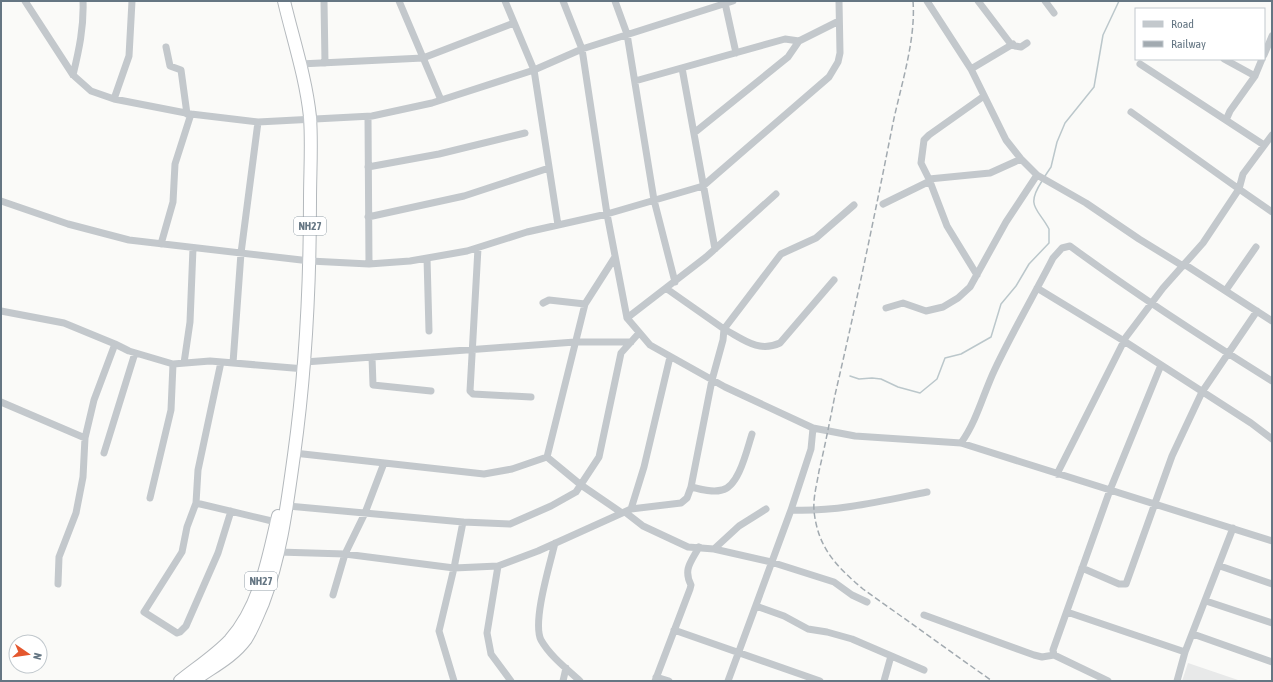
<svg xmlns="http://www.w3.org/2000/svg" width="1273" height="682" viewBox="0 0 1273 682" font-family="'Asap Condensed',sans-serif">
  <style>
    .built { fill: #e8e9e9 }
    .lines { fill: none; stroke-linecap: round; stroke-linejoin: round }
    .stream { stroke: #bbc7cb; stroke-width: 1.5 }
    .highway-casing { stroke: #b4b9bd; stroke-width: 14 }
    .street { stroke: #c3c8cc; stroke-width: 7 }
    .highway { stroke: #fff; stroke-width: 12 }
    .rail { stroke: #a2aab0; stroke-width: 1.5; stroke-dasharray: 6 3; stroke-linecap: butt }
    .labels { text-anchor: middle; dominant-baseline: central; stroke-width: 4; stroke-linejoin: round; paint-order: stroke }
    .shield { fill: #fff; stroke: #939fa8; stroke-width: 1 }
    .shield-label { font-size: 11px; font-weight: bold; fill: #657683 }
  </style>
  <rect width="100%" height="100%" fill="#fafaf8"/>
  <path class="built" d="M1188,663L1241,681H1182Z"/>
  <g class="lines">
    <path class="stream" d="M1045,176L1051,167L1057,142L1065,123L1094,87L1103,35L1119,1
      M850,376L859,379L872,378L881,379L898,387L920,393L937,379L945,358L961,354L991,337L1001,304L1016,286L1029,264L1049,243V229C1038,208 1025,207 1042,181"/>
    <g class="highway-casing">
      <path id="highway" d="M180,681C196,668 216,655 230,640C260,606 268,559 278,516
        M193,681C212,667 232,658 246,639C253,628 258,614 263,603C281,555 287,505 294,455C306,369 310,287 310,200C310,173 312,144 310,117C306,78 293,39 284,1"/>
    </g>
    <path class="street" d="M25,1L73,75L91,91L114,99L191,114L258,122L372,116L432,103L534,70L582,49L733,1
      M324,1L325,63
      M399,1L441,100
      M505,1L534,70L558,225
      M563,1L582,49L607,214L627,318L650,345L725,387L813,428L811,449L791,510C837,512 882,501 927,492
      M615,1L627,34L654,200L675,282
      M927,1L971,69L1006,140L1021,159L1037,175L1086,203L1139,239L1183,266
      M978,1L1010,43L1015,46L1021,47L1027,43
      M1045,1L1054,13
      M725,3L736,53
      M166,47L170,66L181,70L187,114
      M1264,55L1272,36
      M1224,59L1255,76
      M300,64L423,58L514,23
      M1140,64L1264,145
      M682,68L715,249
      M971,69L1013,44
      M73,75C79,50 84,27 83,1
      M635,81L785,39L799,41
      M114,99L129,56L132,1
      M1131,112L1239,189L1243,174L1272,135
      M368,117L369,264
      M1226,120L1230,111L1255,76L1262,59
      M694,133L788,57L799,41L839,21
      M368,167L439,154L525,133
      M929,179L990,173L1021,159
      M1,201L68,224L129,240L310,261L369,264L410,261L467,251L527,232L607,214L703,186L829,77L838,62L840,53L839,1
      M883,204L930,181
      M368,217L464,196L549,168
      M161,244L173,202L175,164L191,114
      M478,248L470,391L473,394L531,397
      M427,258L429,331
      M1184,264L1272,321
      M977,275L947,226L929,179L921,163L924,140L929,135L984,96
      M834,280L780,343C758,353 743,339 724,329L781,254L816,238L854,205
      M1037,288L1124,341L1251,423L1272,439
      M1226,290L1256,247
      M543,303L549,300L585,304
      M886,308L903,303L926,311L943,307L958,298L970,287L1006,222L1037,175
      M1,311L64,323L115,344L129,351L173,364L210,361L305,369
      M627,318L706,257L776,194
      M372,357L373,385L431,391
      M221,362L198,470L196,503L276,522
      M305,362L575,342H631
      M184,363L190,322L193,248
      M233,363L241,253L258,122
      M1,402L85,438
      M813,428L855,436L961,443L1272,541
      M961,443C977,421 983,394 995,369C1013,331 1034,295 1053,258L1062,248L1070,246C1135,294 1203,338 1272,381
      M104,453L135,353
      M294,453L484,474L512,469L547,457L585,304L615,257
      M547,457L581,485L622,513
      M1057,474L1126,337L1163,288L1203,243L1239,189L1272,212
      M691,487C701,489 711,493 722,490C739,487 747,449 752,434
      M150,498L171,410L173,364
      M196,503L187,527L182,552L144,612L177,633L180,632L186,626L218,553L231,511
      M288,506L463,522L510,524L551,506L576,492L599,457L621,353L639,333
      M631,509L644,467L670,357
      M625,512L643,526L688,547L714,549L771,562L834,582L852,595L867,602
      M555,543C550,564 532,622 541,640C550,656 567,669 580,681
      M714,549L739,526L766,509
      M278,552L345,554L454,568L498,566L538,551L631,509L681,503L687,498L691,487L712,380L723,340L724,329L667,289
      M498,566L487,633L491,654L511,681
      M1220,566L1272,584
      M1082,568L1119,584H1126L1172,456L1202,392L1257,311
      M58,584L59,557L76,513L83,477L85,438L94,400L115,344
      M333,595L345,554L365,513L384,463
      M1206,601L1272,623
      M756,606L784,616L808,629L827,632L852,639L924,670
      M1067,612L1185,652
      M924,615L1034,655L1042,657L1054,655
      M674,630L820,681
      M1193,634L1272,662
      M656,677L669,681
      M454,681L439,631L454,568L463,522
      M563,681L566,668
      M655,681L690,589L691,585C683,569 691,562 699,547
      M728,681L791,510
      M884,681L891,656
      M1108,681L1054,655L1053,650L1110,490L1161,365
      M1177,681L1185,652L1233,528"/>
    <use href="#highway" class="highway"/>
    <path class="rail" d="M913,1C916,40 901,85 893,123C875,214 856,305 835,395C830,420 825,446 819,471C817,484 813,497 814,511C818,548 836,566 863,589L992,681"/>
  </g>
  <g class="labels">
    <g class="shield">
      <rect x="294" y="217" width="32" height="18" rx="3"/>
      <rect x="245" y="572" width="32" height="18" rx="3"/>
    </g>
    <g class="shield-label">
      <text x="310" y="226">NH27</text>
      <text x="261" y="581">NH27</text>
    </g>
  </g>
  <rect width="1273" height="682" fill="none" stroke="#657683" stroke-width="4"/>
  <rect x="1135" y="8" width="130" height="52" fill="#ffffff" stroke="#c1c8cd"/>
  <rect x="1143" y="21" width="20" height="6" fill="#c3c8cc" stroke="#c1c8cd"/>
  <text x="1171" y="28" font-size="12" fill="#657683">Road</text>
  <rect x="1143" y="41" width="20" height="6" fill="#a2aab0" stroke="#c1c8cd"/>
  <text x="1171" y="48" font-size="12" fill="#657683">Railway</text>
  <g transform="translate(28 654) rotate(103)"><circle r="19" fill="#ffffff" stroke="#c1c8cd"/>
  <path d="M0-3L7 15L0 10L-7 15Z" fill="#e4572e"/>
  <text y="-6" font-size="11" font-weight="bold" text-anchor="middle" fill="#657683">N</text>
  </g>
</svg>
